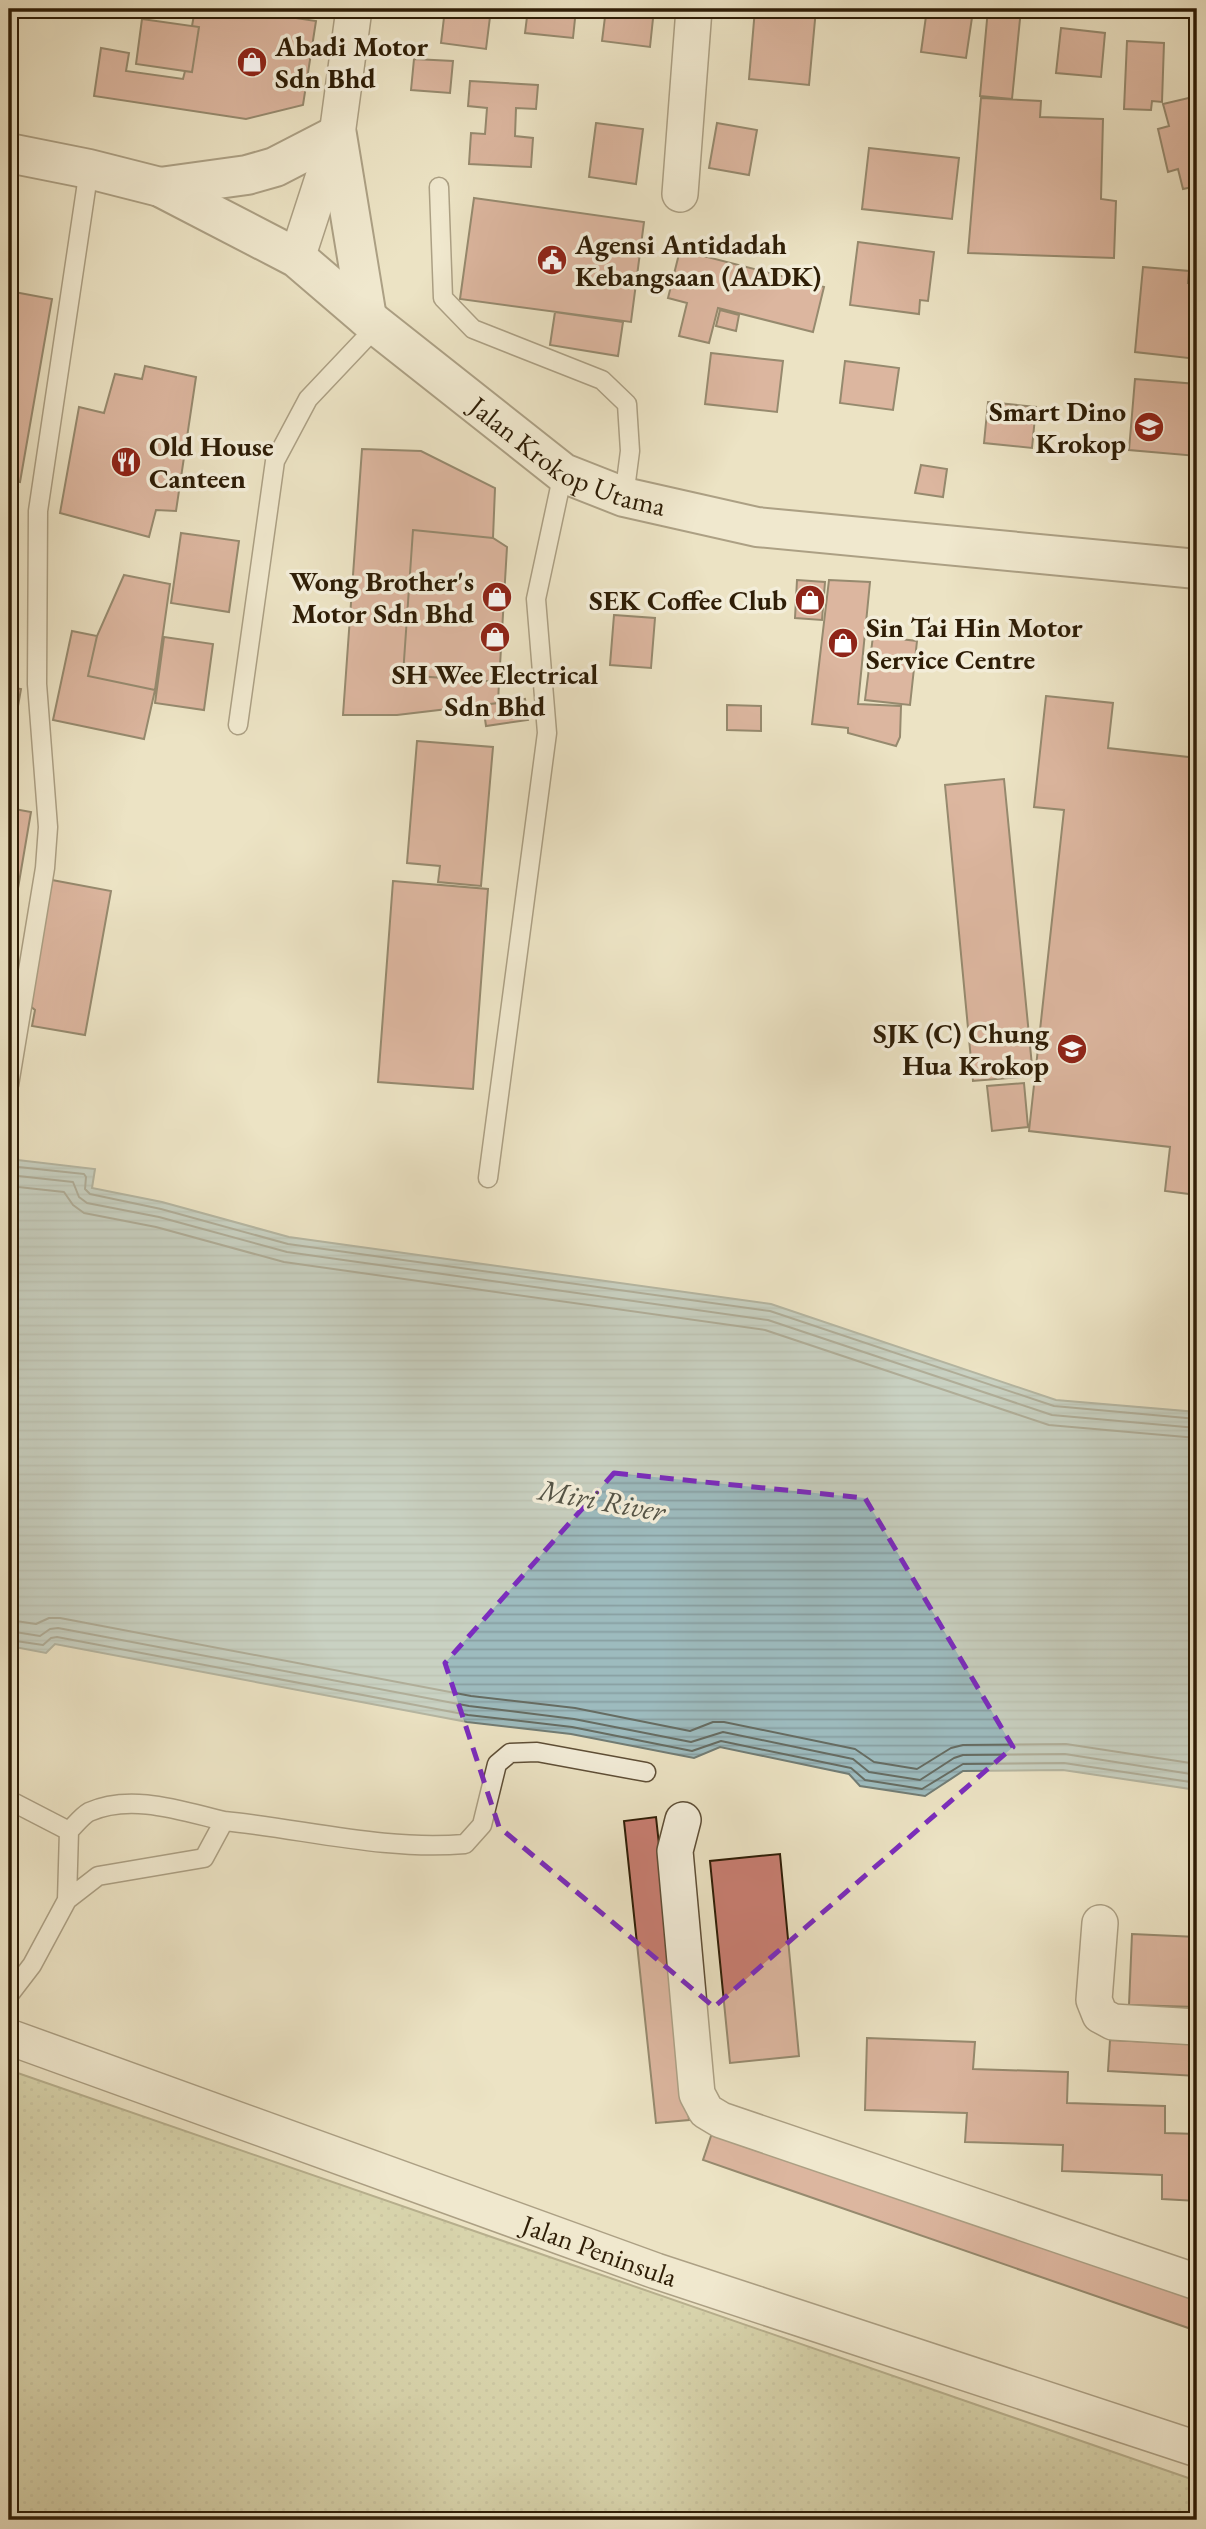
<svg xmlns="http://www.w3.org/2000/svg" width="1206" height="2529" viewBox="0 0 1206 2529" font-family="'EB Garamond',serif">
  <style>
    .grass { fill: url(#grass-dots); stroke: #766f4a; stroke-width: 2 }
    .water { fill: url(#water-rules); stroke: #717c74; stroke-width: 2 }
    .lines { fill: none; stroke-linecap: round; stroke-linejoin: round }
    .shore { stroke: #666c62; stroke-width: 2 }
    .building { fill: #c87e72; stroke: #2e1d06; stroke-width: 2 }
    .service-casing { stroke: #5e4e36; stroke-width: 21 }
    .minor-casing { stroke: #5e4e36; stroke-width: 38 }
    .tertiary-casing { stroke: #5e4e36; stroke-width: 42 }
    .service { stroke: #f3edd9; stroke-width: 18 }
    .minor { stroke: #f3edd9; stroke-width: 35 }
    .tertiary { stroke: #f3edd9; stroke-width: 38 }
    .marked { fill: none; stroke: #7b2cbf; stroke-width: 5; stroke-dasharray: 14 9; stroke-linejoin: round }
    .labels { text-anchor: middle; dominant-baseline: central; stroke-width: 7; stroke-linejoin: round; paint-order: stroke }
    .poi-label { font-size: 28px; font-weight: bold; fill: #2e1d06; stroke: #f3edd9; text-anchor: start }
    .street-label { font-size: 28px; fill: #2e1d06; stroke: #f3edd9 }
    .water-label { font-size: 30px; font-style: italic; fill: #555446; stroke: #f3edd9 }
  </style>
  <defs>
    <pattern id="grass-dots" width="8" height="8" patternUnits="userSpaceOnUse" patternTransform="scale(1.75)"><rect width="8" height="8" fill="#bfc18f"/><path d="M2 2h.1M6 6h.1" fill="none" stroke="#a4a57a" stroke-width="1.8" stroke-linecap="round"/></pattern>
    <pattern id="water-rules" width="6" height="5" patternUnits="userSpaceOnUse" patternTransform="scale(1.75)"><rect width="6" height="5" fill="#9dbbbe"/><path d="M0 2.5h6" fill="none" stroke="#88a0a2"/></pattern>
  </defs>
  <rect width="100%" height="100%" fill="#ece3c4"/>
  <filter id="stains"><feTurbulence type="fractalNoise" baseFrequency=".00286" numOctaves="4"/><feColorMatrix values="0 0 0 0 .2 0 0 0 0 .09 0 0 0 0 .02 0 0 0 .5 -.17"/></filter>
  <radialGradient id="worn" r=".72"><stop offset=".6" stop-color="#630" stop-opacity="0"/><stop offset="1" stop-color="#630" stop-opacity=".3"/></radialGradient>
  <path class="grass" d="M9,2070L1197,2481V2520H9Z"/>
  <path class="water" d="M9,1159L95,1169L92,1188L162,1202L289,1237L771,1304L1056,1400L1197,1412V1790L1063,1770L963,1771L925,1796L860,1786L849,1774L720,1747L694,1758L571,1734L467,1722L55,1644L46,1653L9,1646Z"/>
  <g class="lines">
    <path class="shore" d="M9,1166L84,1174L86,1177L85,1189L90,1194L161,1209L288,1244L770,1311L1054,1406L1197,1419
      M9,1175L73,1182L79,1197L87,1203L159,1217L287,1252L768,1320L1052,1415L1197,1428
      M9,1186L64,1192L73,1205L84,1213L156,1227L284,1262L765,1330L1049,1425L1197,1438
      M9,1620L36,1624L49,1618H60L471,1696L575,1708L690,1731L713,1722H724L855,1749L874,1762L917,1769L951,1748L963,1745L1066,1744L1197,1764
      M9,1631L40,1636L50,1629L58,1628L469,1706L574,1719L691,1742L723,1732L853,1759L869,1772L920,1780L954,1758L963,1755L1065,1754L1197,1775
      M9,1640L43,1645L51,1638L57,1637L468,1715L572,1727L692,1751L721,1741L851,1768L865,1780L922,1789L963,1764L1064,1763L1197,1783"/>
  </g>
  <path class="building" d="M195,9H236L316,21L303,105L246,119L94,96L101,48L129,53L126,71L183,79L185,71L192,72L199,27L192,26Z
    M445,9H491L486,49L441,43Z
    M528,9H576L573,38L525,33Z
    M606,9H654L650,47L602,41Z
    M755,9H816L809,85L749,79Z
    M927,9L973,11L966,58L921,52Z
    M988,9H1021L1012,99L980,96Z
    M142,19L199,27L192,72L136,64Z
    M1061,28L1105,33L1101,77L1056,73Z
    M1127,41L1164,43L1162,102L1152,101L1151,110L1124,109Z
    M414,59L453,61L450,93L411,90Z
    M470,81L538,85L536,109L516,108L515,136L533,138L531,167L469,164L471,133L485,134L487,108L468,106Z
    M1197,96V186L1183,189L1178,169L1168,172L1158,129L1169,126L1163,104Z
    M981,98L1041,101L1040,117L1103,119L1101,199L1116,201L1114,258L968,253Z
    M596,123L643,129L636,184L589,177Z
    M717,123L757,130L749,175L709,168Z
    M869,148L959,158L952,219L862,209Z
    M474,198L644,222L631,322L460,299Z
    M858,242L934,252L928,301L920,300L919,314L850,305Z
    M680,250L824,287L813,332L718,308L709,343L679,336L687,303L668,298Z
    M1143,267L1189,271L1188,283H1197V359L1135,352Z
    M9,291L52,299L20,482L9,480Z
    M720,310L739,315L736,331L716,326Z
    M555,312L623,322L618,356L550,345Z
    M711,353L783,361L777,412L705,404Z
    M845,361L899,368L893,410L840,403Z
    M145,366L196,377L176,511L156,510L149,537L60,513L79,407L104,413L115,374L142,379Z
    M1135,379L1197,384V456L1129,450Z
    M988,402L1036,407L1032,448L984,443Z
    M362,449L421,451L495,488L493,538L413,530L403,675L499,682L498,703L397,715H343Z
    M921,465L947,469L943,497L915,493Z
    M9,487L18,488L12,532L9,531Z
    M413,530L493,538L507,547L499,682L403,675Z
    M181,533L239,541L229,612L171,603Z
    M9,551L17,552L9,596Z
    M124,575L170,584L155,690L88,676L97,636Z
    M797,580L825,582L822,620L795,618Z
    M829,580L870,582L858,704L901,706L900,737L896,746L848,733V728L812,724Z
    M614,615L655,618L651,668L610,665Z
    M72,631L97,636L88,676L155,690L144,739L53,720Z
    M873,636L917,641L910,705L865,700Z
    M164,637L213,644L204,710L155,703Z
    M9,687L21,689L10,751H9Z
    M1046,696L1113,703L1108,748L1197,758V1195L1165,1191L1170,1147L1029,1131L1064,810L1034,807Z
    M525,699L528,720L486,726L483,705Z
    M727,705L761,706V731L727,730Z
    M417,741L493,747L481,886L438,882L440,866L407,863Z
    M1004,779L1033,1076L973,1081L945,785Z
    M9,808L31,812L9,941Z
    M52,880L111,891L85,1035L32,1026L35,1010L30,1006Z
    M393,881L488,889L473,1089L378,1082Z
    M1024,1083L1028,1127L992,1131L987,1086Z
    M656,1817L689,2120L656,2123L624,1821Z
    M780,1854L799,2056L730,2063L710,1861Z
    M1132,1934L1197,1937V2007L1129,2005Z
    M867,2038L975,2042L973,2069L1068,2072L1067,2103L1165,2106V2133L1197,2134V2201L1162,2199V2175L1062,2171L1063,2145L965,2142L967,2113L865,2110Z
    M1110,2040L1197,2044V2076L1108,2071Z
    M713,2130L1197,2298V2331L703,2160Z"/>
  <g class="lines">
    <g class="service-casing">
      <path id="service" d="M439,187L443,298L473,329L602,380L627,404L630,451L624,497
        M238,725L275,461L308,399L377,326
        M9,1085L45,868L48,827L37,684L38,511L89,169
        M488,1178L547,733L536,599L563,473
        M9,1800L69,1831
        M67,1900L69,1831C75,1825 82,1816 89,1812C131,1793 182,1811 224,1821
        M9,1995L32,1965L67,1900L98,1876L204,1858L224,1821C304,1829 385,1851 465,1844L482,1825L497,1764L510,1753L537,1752L646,1772"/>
    </g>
    <g class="minor-casing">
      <g id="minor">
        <path d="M680,194L694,9"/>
        <path d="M297,258L337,135L354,9"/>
        <path d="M683,1820L675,1851L697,2094L706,2111L721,2120L1197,2282"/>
        <path d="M1100,1923L1094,2000L1100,2015L1113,2022L1197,2027"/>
        <path id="s1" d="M9,2037L656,2271L1197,2449"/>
      </g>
    </g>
    <g class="tertiary-casing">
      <g id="tertiary">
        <path id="s2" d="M9,153L89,169L160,187L297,258L367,318L563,473L624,497L757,527L1197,569"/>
        <path d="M160,187L247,175L275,167L337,135L367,318"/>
      </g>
    </g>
    <use href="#service" class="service"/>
    <use href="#minor" class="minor"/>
    <use href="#tertiary" class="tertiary"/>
  </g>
  <path d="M0 0H1206V2529H0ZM614,1473L865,1498L1013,1747L714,2007L499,1827L445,1663Z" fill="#ece3c4" fill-opacity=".55" fill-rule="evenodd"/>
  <path class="marked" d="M614,1473L865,1498L1013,1747L714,2007L499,1827L445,1663Z"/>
  <defs>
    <g id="shop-disc" transform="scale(1.575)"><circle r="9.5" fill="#8f2418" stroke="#f3edd9"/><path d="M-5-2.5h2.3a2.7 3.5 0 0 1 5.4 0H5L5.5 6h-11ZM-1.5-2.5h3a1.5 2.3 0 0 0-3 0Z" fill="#fff"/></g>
    <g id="civic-disc" transform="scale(1.575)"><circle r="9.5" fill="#8f2418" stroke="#f3edd9"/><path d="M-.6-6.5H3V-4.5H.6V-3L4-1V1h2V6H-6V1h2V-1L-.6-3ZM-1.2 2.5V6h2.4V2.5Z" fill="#fff"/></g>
    <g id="school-disc" transform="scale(1.575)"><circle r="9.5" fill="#8f2418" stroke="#f3edd9"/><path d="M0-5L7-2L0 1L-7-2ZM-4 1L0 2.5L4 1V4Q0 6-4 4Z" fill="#fff"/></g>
    <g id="restaurant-disc" transform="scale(1.575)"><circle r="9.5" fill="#8f2418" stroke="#f3edd9"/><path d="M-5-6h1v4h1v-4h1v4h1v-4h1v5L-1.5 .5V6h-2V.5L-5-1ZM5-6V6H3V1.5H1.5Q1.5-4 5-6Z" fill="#fff"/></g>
  </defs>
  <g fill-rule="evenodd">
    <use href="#shop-disc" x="252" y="62"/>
    <use href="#civic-disc" x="552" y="260"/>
    <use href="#school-disc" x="1149" y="427"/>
    <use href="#restaurant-disc" x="126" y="462"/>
    <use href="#shop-disc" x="497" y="597"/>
    <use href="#shop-disc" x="810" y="600"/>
    <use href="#shop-disc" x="495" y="637"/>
    <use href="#shop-disc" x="843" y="643"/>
    <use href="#school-disc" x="1072" y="1049"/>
  </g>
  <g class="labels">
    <g class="poi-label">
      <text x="275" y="46">Abadi Motor<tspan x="275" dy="32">Sdn Bhd</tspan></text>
      <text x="575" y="244">Agensi Antidadah<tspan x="575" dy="32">Kebangsaan (AADK)</tspan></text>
      <text x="1126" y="411" text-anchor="end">Smart Dino<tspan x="1126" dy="32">Krokop</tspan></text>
      <text x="149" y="446">Old House<tspan x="149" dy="32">Canteen</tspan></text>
      <text x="474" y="581" text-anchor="end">Wong Brother's<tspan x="474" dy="32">Motor Sdn Bhd</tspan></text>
      <text x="787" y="600" text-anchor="end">SEK Coffee Club</text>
      <text x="866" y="627">Sin Tai Hin Motor<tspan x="866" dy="32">Service Centre</tspan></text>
      <text x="495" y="674" text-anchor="middle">SH Wee Electrical<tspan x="495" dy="32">Sdn Bhd</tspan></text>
      <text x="1049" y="1033" text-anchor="end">SJK (C) Chung<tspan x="1049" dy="32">Hua Krokop</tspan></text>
    </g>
    <g class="street-label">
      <text stroke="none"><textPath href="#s2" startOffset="648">Jalan Krokop Utama</textPath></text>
      <text stroke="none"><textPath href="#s1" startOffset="628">Jalan Peninsula</textPath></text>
    </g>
    <g class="water-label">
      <text transform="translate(602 1500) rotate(10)">Miri River</text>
    </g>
  </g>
  <rect width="1206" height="2529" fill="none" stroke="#ece3c4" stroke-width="35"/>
  <rect x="10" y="10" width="1185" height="2508" fill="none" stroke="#2e1d06" stroke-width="3.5"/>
  <rect x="18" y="18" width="1171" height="2494" fill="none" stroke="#2e1d06" stroke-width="2"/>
  <rect width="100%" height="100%" filter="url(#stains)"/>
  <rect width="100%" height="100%" fill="url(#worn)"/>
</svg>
